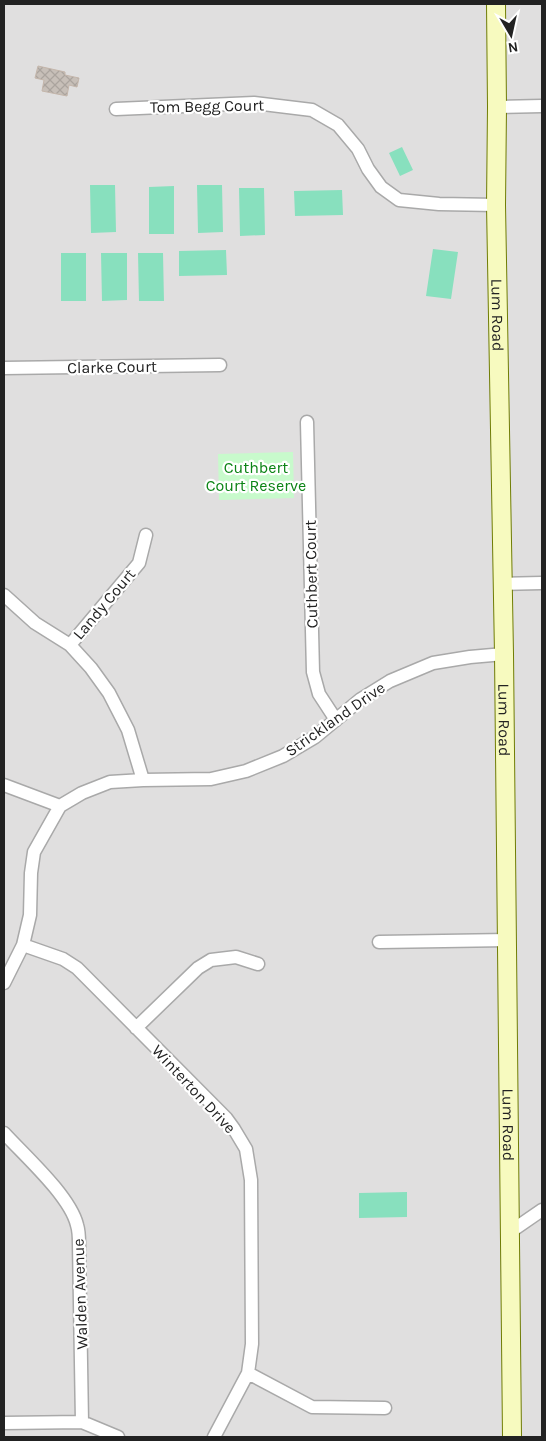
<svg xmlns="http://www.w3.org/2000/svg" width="546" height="1441" viewBox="0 0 546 1441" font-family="Karla,sans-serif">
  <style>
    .residential { fill: #e0dfdf }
    .park { fill: #c8facc }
    .pitch { fill: #88e0be }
    .building { fill: url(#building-cross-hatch); stroke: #c4b6ab }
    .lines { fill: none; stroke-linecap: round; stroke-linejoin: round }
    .street-casing { stroke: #a9a9a9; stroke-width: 15 }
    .secondary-casing { stroke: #707d05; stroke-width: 20 }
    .street { stroke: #fff; stroke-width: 12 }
    .secondary { stroke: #f7fabf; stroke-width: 18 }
    .labels { text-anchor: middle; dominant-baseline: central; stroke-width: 4.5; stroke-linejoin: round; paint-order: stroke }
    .street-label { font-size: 16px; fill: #222; stroke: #fff }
    .park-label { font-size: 16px; fill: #0c8416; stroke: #fff }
  </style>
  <defs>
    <pattern id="building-cross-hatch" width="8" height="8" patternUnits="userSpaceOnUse" patternTransform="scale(1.25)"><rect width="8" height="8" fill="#c7bfb8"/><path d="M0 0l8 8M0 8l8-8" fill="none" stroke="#aba49e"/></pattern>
  </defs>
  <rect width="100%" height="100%" fill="#f2efe9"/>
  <path class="residential" d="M4,4H542V1437H4Z"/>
  <path class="park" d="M293,452L294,498L219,500L218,454Z"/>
  <path class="pitch" d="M402,147L413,170L400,176L389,153Z
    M90,185H115L116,232L91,233Z
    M197,185H222L223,232L198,233Z
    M174,186V234H149V187Z
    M239,188H264L265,235L240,236Z
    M342,190L343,215L295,216L294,191Z
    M433,249L458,252L451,299L426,296Z
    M226,250L227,275L179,276V251Z
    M61,253H86V301H61Z
    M101,253H127V300L102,301Z
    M138,253H163L164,301H139Z
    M407,1192V1217L359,1218V1193Z"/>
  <path class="building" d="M38,66L65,72V75L79,78L77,87L69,85L67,96L42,91L44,80L35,78Z"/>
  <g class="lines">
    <g class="street-casing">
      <path id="street" d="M497,107L542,106
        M116,109L254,103L312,110L338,125L358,149L368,169L381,187L399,200L439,204L496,205
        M4,368L220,365
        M307,422L313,672L319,694L336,720
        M503,584L542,583
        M4,595L35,623L70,645L91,668L109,693L128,730L143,780
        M70,645L139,563L146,535
        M4,785L60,806
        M379,942L508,940
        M23,945L63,959L77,968L226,1118L234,1129L246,1149L251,1180L252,1344L248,1373L214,1437
        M4,983L23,945L30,915L31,873L34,852L60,806L82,793L110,782L143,780L211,779L246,771L283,756L315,737L361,699L390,681L433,663L470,657L504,654
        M136,1028L198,968L211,960L236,957L258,964
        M4,1133C25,1156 70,1196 77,1225C79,1231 79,1238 79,1244L82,1422
        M510,1232L542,1210
        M248,1373L312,1407L385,1408
        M4,1423L82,1422L118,1437"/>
    </g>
    <g class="secondary-casing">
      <g id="secondary">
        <path id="s1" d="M496,4L497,107L496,205L504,654L512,1437"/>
      </g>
    </g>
    <use href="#street" class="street"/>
    <use href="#secondary" class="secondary"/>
  </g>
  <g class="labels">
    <g class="street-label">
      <text transform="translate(207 106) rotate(-1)">Tom Begg Court</text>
      <text stroke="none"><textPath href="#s1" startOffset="311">Lum Road</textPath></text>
      <text transform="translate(112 367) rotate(-1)">Clarke Court</text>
      <text transform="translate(311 574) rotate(-91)">Cuthbert Court</text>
      <text transform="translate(104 604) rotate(-50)">Landy Court</text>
      <text transform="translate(335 719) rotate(-35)">Strickland Drive</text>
      <text stroke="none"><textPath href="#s1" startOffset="716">Lum Road</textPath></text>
      <text transform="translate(194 1089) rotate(47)">Winterton Drive</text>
      <text stroke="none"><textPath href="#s1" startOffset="1121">Lum Road</textPath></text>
      <text transform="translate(80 1294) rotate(-92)">Walden Avenue</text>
    </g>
    <g class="park-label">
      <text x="256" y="467">Cuthbert<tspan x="256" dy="18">Court Reserve</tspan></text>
    </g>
  </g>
  <rect width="546" height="1441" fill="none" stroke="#222222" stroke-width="10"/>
  <g transform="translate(511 35) rotate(171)" stroke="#ffffff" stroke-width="4" paint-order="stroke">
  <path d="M0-4L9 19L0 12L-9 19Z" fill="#222222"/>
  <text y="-8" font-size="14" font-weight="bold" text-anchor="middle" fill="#222222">N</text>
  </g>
</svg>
